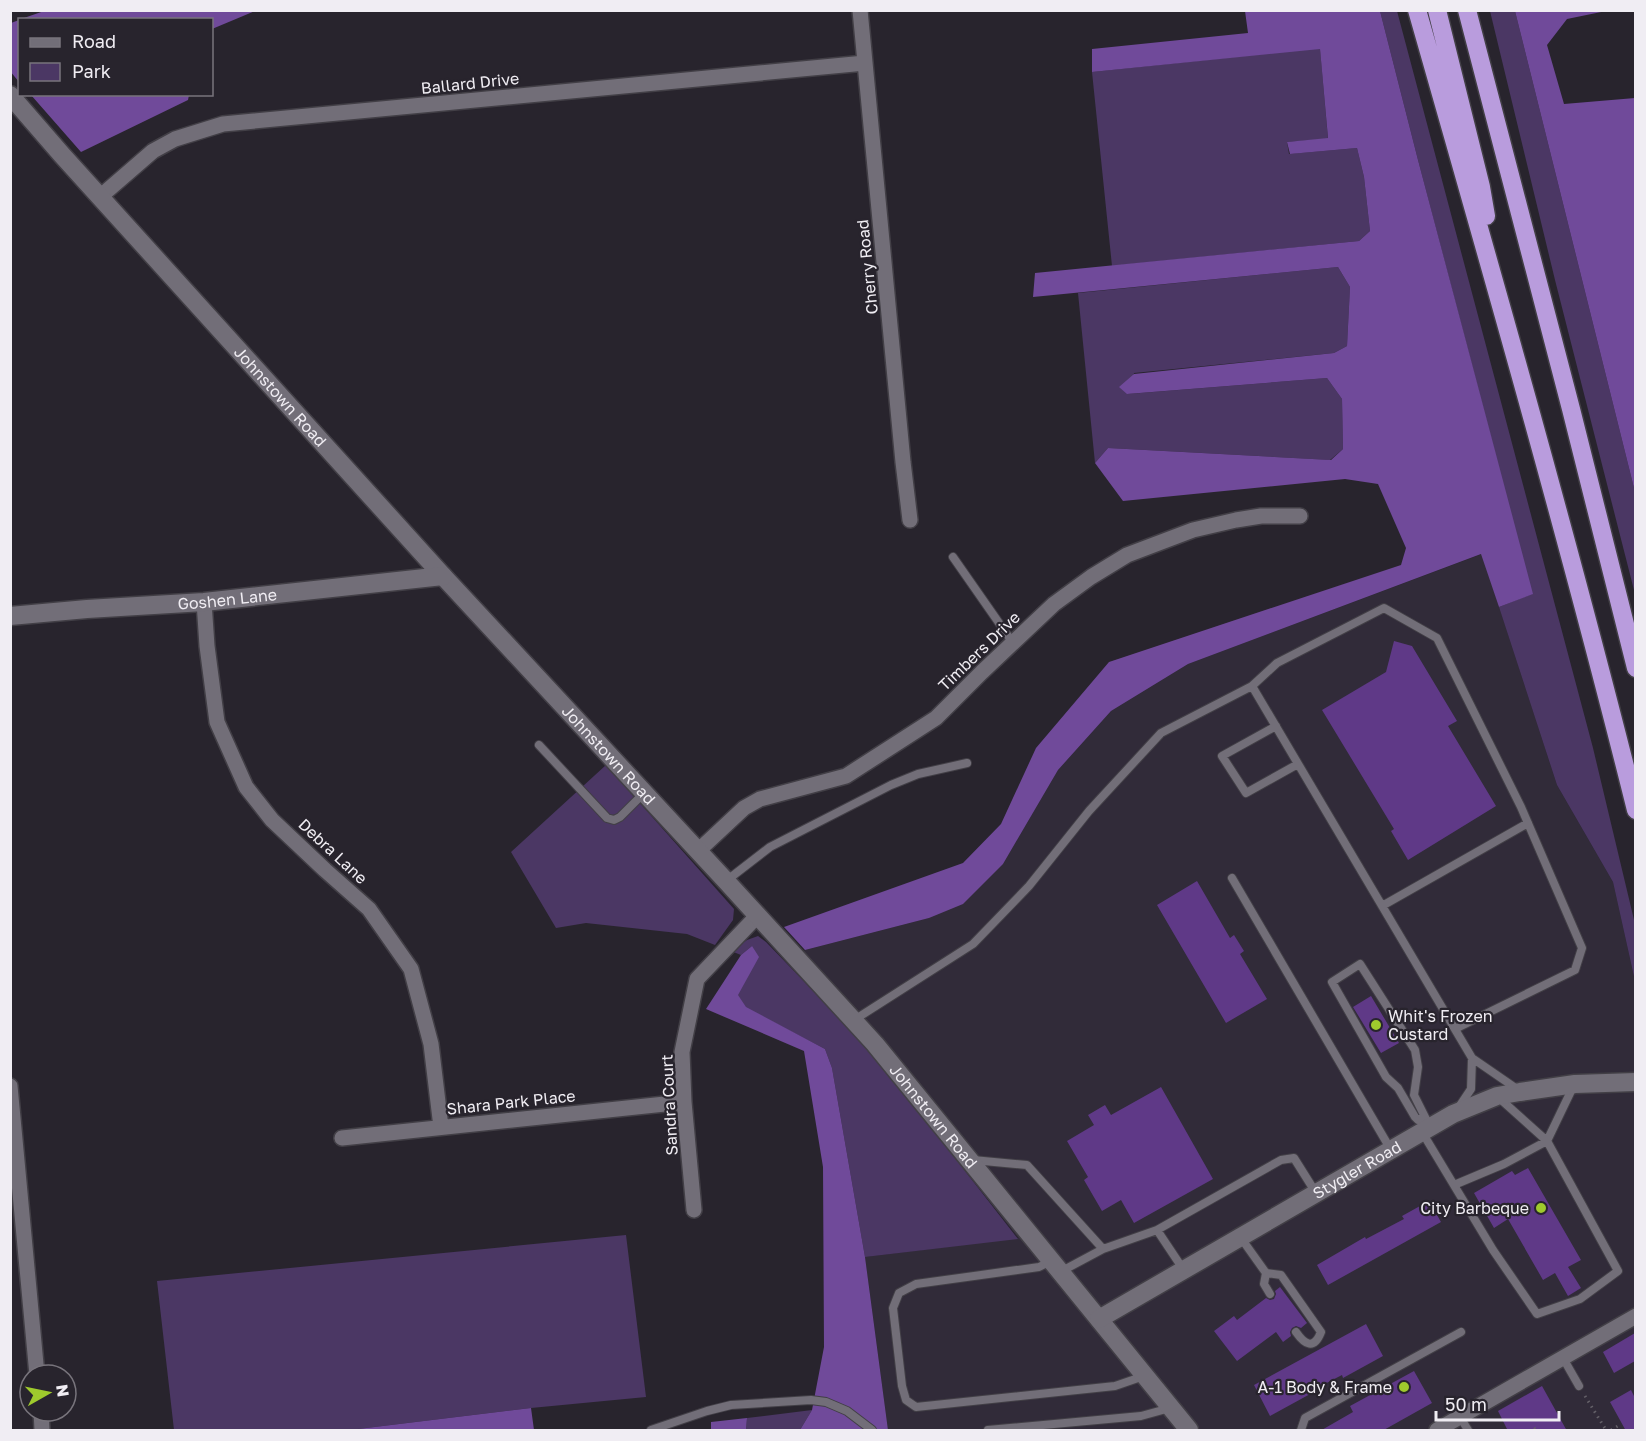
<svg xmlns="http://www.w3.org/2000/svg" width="1646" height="1441" viewBox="0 0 1646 1441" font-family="'Golos Text',sans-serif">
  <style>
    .built { fill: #312b39 }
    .green { fill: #4b3764 }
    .forest { fill: #704a9a }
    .building { fill: #5f3987 }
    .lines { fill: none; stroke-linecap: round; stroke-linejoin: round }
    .lane-casing { stroke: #423f46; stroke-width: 10 }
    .street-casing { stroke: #423f46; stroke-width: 18 }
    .secondary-casing { stroke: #423f46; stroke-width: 21 }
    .highway-casing { stroke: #423f46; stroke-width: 21 }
    .path { stroke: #646068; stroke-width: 3; stroke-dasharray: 1.5 4.5; stroke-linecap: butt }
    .lane { stroke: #726e78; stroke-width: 8 }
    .street { stroke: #726e78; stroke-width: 15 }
    .secondary { stroke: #726e78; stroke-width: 18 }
    .highway { stroke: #b99cdd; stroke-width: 18 }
    .poi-dot { fill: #9fca2d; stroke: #28242d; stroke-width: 2 }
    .labels { text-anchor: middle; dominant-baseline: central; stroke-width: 4.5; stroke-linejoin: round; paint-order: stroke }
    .street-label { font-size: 16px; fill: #f0edf3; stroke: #28242d }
    .poi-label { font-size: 16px; fill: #f0edf3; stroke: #28242d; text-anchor: end }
  </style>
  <rect width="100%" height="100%" fill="#28242d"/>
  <path class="built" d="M1482,554L1557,785L1613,882L1635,981V1430H888L865,1257L1018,1238L905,1094L847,1026L786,962L805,950L929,918L1003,864L1058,770L1111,711L1188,664Z"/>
  <path class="green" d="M1380,11H1397L1593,748L1635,924V981L1613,882L1557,785L1499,607L1532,594L1418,160Z
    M1490,11H1515L1635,492V594L1555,280Z
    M1320,48L1328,139L1287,142L1289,154L1357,148L1364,177L1370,231L1359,241L1112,266L1092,72Z
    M1338,267L1350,287L1347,346L1334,353L1134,373L1128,394L1327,378L1342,399L1343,449L1330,460L1108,448L1095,463L1078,293Z
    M606,765L734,909L733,920L715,945L687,934L586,923L556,928L511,852Z
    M758,936L766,942L847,1026L905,1094L1018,1239L865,1257L832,1068L825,1049L746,1008L737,995L752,946L741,955L731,951L747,940Z
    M626,1235L646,1397L531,1408L350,1430H174L157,1281Z
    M812,1410L800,1430H746L747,1418Z"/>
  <path class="forest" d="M47,10H255V11L212,29V20L21,19Z
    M1245,11H1380L1418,160L1533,594L1499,607L1481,554L1188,664L1111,711L1058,770L1003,864L963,904L929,918L805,950L784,927L963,863L1001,824L1036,748L1109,662L1401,565L1406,548L1378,484L1345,479L1123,501L1095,463L1108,448L1331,460L1343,449L1342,399L1327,378L1127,394L1119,387L1134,374L1334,353L1347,346L1350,287L1338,267L1033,297L1035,273L1359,241L1370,231L1364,177L1357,148L1290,154L1287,142L1328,138L1320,49L1092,72V49L1248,33Z
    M1515,11H1606L1567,19L1547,45L1564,104L1635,98V492Z
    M19,20H20L19,82L10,71L11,23Z
    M31,95H189L188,100L81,152Z
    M752,946L759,957L738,995L746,1007L825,1049L832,1068L865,1257L888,1430H800L812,1410L824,1347L823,1167L804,1051L706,1009L741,955Z
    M531,1408L534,1430H349H350Z
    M747,1418L746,1430H711V1422Z"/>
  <path class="building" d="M1394,641L1412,646L1457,721L1448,726L1496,806L1408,860L1391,831L1394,829L1322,710L1386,672Z
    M1197,881L1230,938L1234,935L1244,951L1240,954L1267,999L1226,1023L1157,905Z
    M1371,996L1399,1043L1381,1053L1353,1007Z
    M1161,1087L1213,1179L1134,1223L1121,1200L1102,1211L1084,1180L1088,1177L1067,1141L1094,1125L1088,1115L1105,1105L1111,1115Z
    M1528,1168L1581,1260L1568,1267L1581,1288L1568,1296L1555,1273L1543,1280L1508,1219L1494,1228L1474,1193L1512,1171L1515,1175Z
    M1429,1201L1441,1222L1328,1285L1317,1265L1365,1237L1366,1239L1404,1219L1402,1216Z
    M1280,1287L1307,1323L1301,1328L1296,1326L1292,1328L1290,1332L1291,1336L1283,1342L1276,1332L1237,1361L1214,1331L1234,1316L1237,1320L1266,1298L1270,1300L1274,1299L1276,1294L1275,1291Z
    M1366,1324L1383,1356L1343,1378L1342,1375L1311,1391L1312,1393L1270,1416L1254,1385Z
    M1635,1333V1361L1614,1373L1603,1352Z
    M1414,1371L1432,1403L1382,1431H1320L1353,1412L1350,1406Z
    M1542,1386L1567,1431H1508L1498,1411Z
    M1631,1390L1635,1398V1431H1626L1610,1402Z"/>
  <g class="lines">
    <g class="lane-casing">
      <path id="lane" d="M953,557L1013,643
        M1276,726L1222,756L1246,793L1298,764
        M539,745L607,818L614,820L620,817L644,793
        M1232,878L1391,1150
        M726,881L770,847L891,785L918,774L967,763
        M1382,906L1528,823
        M854,1020L973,944L1029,886L1089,811L1161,733L1252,686
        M1455,1029L1575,970L1582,948L1521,807L1437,638L1384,608L1277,663L1252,686L1472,1058L1517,1089
        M1459,1107L1471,1089L1472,1058
        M1425,1117L1418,1120L1415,1117L1398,1088L1386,1077L1332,982L1360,964L1415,1050L1418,1067L1414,1095L1430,1127
        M1422,1132L1493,1250L1537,1314L1580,1299L1618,1271L1547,1141L1498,1097
        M973,1160L1027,1165L1103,1249L1060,1272
        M1454,1185L1504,1164L1547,1141L1573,1087
        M1157,1230L1183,1269
        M1241,1238L1266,1273
        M1103,1249L1157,1230L1281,1160L1294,1158L1316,1193
        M1051,1261L1039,1267L916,1284L899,1293L893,1308L902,1386L906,1400L916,1407L1115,1386L1144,1376
        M1270,1294L1264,1284L1266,1273L1281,1275L1321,1332C1314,1350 1305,1345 1296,1332
        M1563,1358L1579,1386
        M1460,1417L1468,1430
        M651,1430L707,1411L731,1405L811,1400L826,1402L847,1411L872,1430
        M988,1430L1141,1416L1170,1408
        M1301,1430L1305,1418L1461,1332"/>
    </g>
    <g class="street-casing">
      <path id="street" d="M860,10L903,462L910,520
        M101,196L153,151L175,139L223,124L865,63
        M204,602L207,646L217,722L246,787L272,820L325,870L369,909L411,969L431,1044L441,1127
        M698,851L744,808L760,799L846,776L936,718L982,672L1054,604L1091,577L1127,555L1193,530L1236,520L1261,516H1300
        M10,1086L37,1375
        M342,1138L684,1102
        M694,1210L684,1102L682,1052L697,979L758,915
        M41,1411L42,1430
        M1437,1430L1636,1316"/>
    </g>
    <g class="secondary-casing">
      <g id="secondary">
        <path id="s1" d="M10,95L62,155L443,576L726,881L875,1044L1189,1430"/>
        <path id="s2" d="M10,616L87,609L204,602L443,576"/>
        <path id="s3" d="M1099,1319L1453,1114L1497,1096L1520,1092L1575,1084L1636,1082"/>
      </g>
    </g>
    <g class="highway-casing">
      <path id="highway" d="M1417,10C1493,276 1569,542 1636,810
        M1437,10L1481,187L1486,216
        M1467,10L1571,409L1636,668"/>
    </g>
    <path class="path" d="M1585,1396L1606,1430
      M1534,1428L1536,1430
      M1611,1430L1618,1426"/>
    <use href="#lane" class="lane"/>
    <use href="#street" class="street"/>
    <use href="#secondary" class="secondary"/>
    <use href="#highway" class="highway"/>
  </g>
  <g class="poi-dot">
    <circle cx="1376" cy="1025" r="6"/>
    <circle cx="1541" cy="1208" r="6"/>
    <circle cx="1404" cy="1387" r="6"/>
  </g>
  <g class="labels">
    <g class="street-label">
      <text transform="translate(470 83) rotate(-6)">Ballard Drive</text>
      <text transform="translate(867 267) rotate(-96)">Cherry Road</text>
      <text stroke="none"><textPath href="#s1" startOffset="405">Johnstown Road</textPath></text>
      <text stroke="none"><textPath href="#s2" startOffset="218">Goshen Lane</textPath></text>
      <text transform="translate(979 651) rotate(-44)">Timbers Drive</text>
      <text stroke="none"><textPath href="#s1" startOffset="891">Johnstown Road</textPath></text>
      <text transform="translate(333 851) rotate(43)">Debra Lane</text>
      <text transform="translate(511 1102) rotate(-6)">Shara Park Place</text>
      <text transform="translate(669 1105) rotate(-93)">Sandra Court</text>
      <text stroke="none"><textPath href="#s1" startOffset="1377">Johnstown Road</textPath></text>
      <text stroke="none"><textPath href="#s3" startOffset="298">Stygler Road</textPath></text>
    </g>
    <g class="poi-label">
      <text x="1388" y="1016" text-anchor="start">Whit's Frozen<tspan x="1388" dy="18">Custard</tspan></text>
      <text x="1529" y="1208">City Barbeque</text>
      <text x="1392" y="1387">A-1 Body &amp; Frame</text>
    </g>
  </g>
  <rect width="1646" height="1441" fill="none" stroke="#f0edf3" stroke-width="24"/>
  <rect x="18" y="18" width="195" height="78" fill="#28242d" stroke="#78747c" stroke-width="1.5"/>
  <rect x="30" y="38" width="30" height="9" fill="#726e78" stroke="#78747c" stroke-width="1.5"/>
  <text x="72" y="48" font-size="18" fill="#f0edf3">Road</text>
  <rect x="30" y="63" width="30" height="18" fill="#4b3764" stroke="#78747c" stroke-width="1.5"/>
  <text x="72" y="78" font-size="18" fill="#f0edf3">Park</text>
  <g transform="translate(48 1393) rotate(81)"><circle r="28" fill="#28242d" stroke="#78747c" stroke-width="1.5"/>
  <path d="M0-4.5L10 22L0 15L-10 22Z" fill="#9fca2d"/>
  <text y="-9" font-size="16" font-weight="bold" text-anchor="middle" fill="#f0edf3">N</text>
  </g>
  <path d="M1436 1411v9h123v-9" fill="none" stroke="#f0edf3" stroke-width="3"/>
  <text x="1445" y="1411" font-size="18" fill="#f0edf3" stroke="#28242d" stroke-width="4.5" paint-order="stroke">50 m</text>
</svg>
